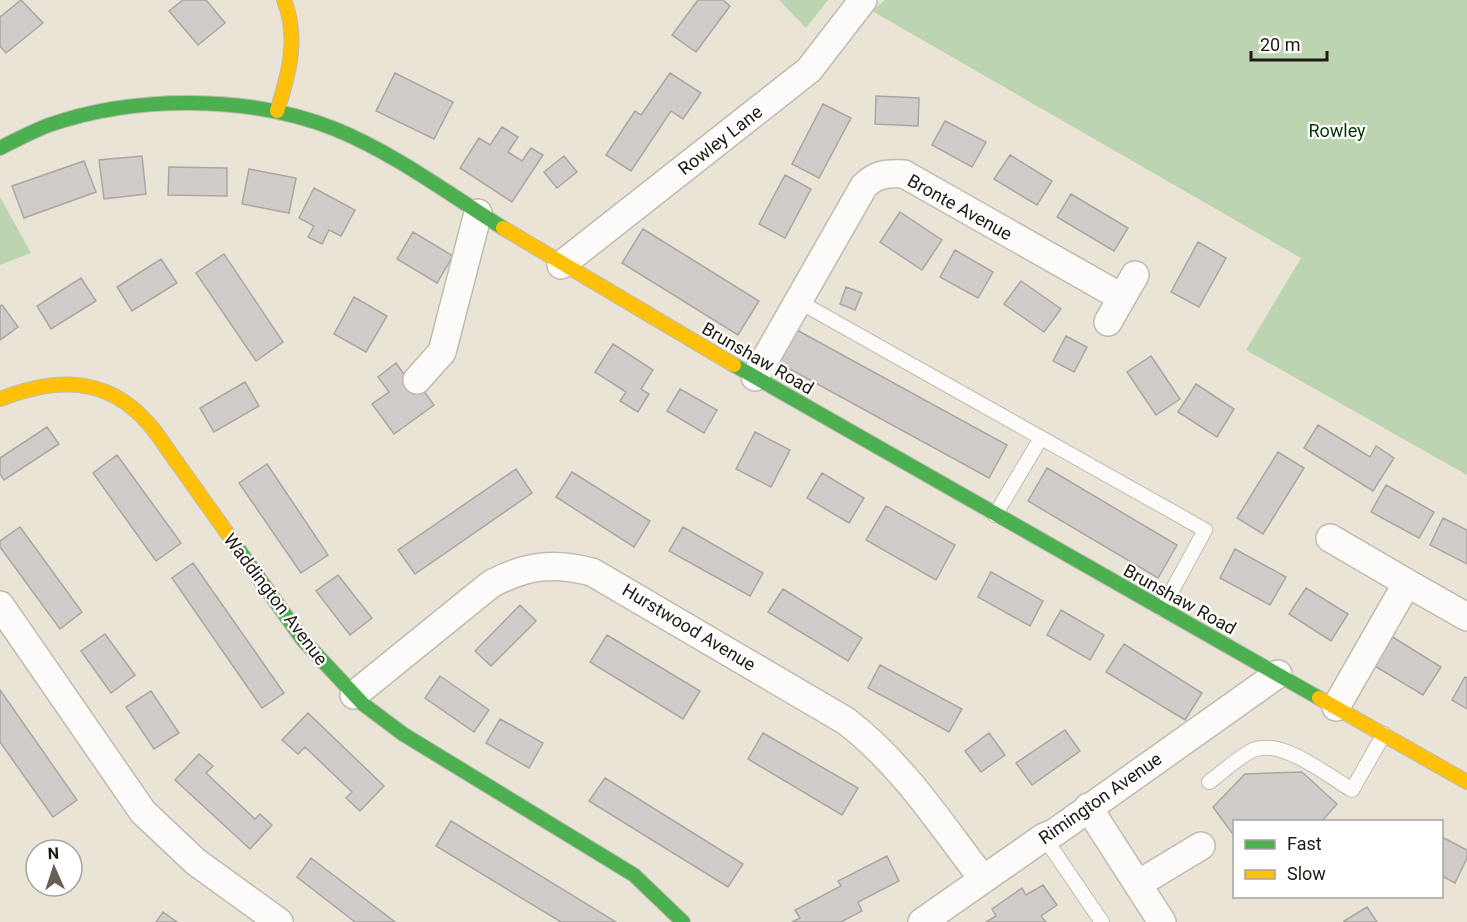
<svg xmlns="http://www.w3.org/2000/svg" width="1467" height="922" viewBox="0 0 1467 922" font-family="Roboto,sans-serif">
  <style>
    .green { fill: #bdd4b1 }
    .building { fill: #d1cbc9; stroke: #aba6a3; stroke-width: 1.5 }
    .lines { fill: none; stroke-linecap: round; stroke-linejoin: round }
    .lane-casing { stroke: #c0bbb0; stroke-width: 16 }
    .street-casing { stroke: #c0bbb0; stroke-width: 30 }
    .fast-casing { stroke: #c0bbb0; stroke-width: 16 }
    .slow-casing { stroke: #c0bbb0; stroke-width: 16 }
    .lane { stroke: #fcfbf9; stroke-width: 14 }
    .street { stroke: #fcfbf9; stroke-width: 27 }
    .fast { stroke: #4caf50; stroke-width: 14 }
    .slow { stroke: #ffc107; stroke-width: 14 }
    .labels { text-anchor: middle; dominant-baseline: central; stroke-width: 4.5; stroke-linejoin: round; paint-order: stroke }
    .park-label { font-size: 18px; fill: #073604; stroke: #fff }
    .street-label { font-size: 18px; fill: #1f1b12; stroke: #fff }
  </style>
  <rect width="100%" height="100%" fill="#eae4d6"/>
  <path class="green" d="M779,0H828L806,28Z
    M885,0H1467V475L1246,350L1301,258L872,11Z
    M0,197L31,253L0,265Z"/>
  <path class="building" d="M21,0L43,23L6,53L0,46V17Z
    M183,0H206L225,23L198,45L169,11Z
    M698,0H723L730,6L696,52L672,35Z
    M395,73L453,102L434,139L376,111Z
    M670,73L701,93L683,119L671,111L631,171L606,155L635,111L641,115Z
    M876,96L919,98L918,126L875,124Z
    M823,104L851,118L819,178L792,164Z
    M945,121L986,142L972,167L932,145Z
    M502,127L518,137L508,152L522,161L531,148L543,155L512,202L460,168L479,138L490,145Z
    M1010,155L1052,181L1037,205L994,179Z
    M142,156L146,194L104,199L99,160Z
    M564,156L577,172L557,188L544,172Z
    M84,161L96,192L24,218L12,186Z
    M169,167L227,168V196L168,195Z
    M249,169L296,178L289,213L242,204Z
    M785,175L811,189L785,238L759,224Z
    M314,188L355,210L341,236L329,230L322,244L308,237L314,226L299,218Z
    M1071,194L1128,228L1114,251L1057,217Z
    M900,212L942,240L922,270L880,242Z
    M643,229L759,301L738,335L622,263Z
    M413,232L453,256L437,283L397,259Z
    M1198,242L1226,258L1199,307L1171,292Z
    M955,250L993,272L978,298L940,277Z
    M224,254L283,342L256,361L196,273Z
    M161,259L177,283L132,311L117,287Z
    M81,278L96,301L51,329L37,306Z
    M1021,281L1061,309L1044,332L1004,304Z
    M846,287L862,293L855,310L840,304Z
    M354,297L387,316L366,352L334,334Z
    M2,305L18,327L0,340V306Z
    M795,329L1007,445L989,478L777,362Z
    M1066,336L1087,347L1074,372L1053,361Z
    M613,344L653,370L641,389L649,394L638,412L620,401L626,392L595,372Z
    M1151,356L1180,399L1156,415L1127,372Z
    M396,363L406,377L411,373L434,405L394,434L372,404L389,392L378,377Z
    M245,382L259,406L214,432L200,408Z
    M1196,384L1234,409L1217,437L1178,412Z
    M680,389L717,410L704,433L667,411Z
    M1318,425L1370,457L1376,446L1394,458L1373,491L1304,448Z
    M47,427L59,444L4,480L0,474V458Z
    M755,432L790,450L771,487L736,469Z
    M1278,452L1304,468L1263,534L1237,518Z
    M117,455L181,543L156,561L93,473Z
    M267,464L328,555L301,573L239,483Z
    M1047,468L1177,545L1158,578L1028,501Z
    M516,469L532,493L415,574L398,550Z
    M572,472L650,521L634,547L556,497Z
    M822,473L864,498L849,523L807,498Z
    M1386,485L1434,512L1419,538L1371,512Z
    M886,506L955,545L936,580L866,540Z
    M1443,518L1467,530V564L1430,545Z
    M20,527L82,612L60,629L0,547V541Z
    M683,527L763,573L750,596L669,551Z
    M1235,549L1286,577L1270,605L1220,578Z
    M193,563L284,693L262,708L172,578Z
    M991,572L1043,601L1030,626L978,597Z
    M338,575L372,618L350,635L316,591Z
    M1306,588L1348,614L1331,641L1289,614Z
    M783,589L862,638L848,661L768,612Z
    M520,605L536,621L491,666L475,651Z
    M1061,610L1104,635L1090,660L1047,635Z
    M105,634L135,675L111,693L81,651Z
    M607,635L700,691L683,719L590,662Z
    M1391,636L1441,667L1423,695L1373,665Z
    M1124,644L1202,693L1185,720L1106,672Z
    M880,665L962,709L949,732L868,688Z
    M440,676L489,710L474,732L425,698Z
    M1465,677L1467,678V709L1452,700Z
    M0,690L77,800L53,817L0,742Z
    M151,691L179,733L154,749L126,707Z
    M308,713L384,786L360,811L346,798L352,792L305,747L298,754L282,740Z
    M500,719L543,743L529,768L486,743Z
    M1065,730L1080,751L1032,785L1016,763Z
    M763,733L858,788L842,815L748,759Z
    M989,733L1005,755L981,772L965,751Z
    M199,754L213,766L206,773L255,819L260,814L272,825L250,849L175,780Z
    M1302,772L1337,804L1321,822H1234V833H1232L1213,807L1245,774Z
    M605,778L743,864L728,887L589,801Z
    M451,821L616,922H561L436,846Z
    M1442,837L1467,850V858L1455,883L1442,876Z
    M887,856L899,881L858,902L862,911L841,922H792L800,918L795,910L841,886L838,881Z
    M311,858L395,922H355L297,877Z
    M1043,885L1057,905L1041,916L1046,922H986L996,916L992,909L1022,888L1026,895Z
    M1367,907L1377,922H1344V921Z
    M163,912L177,922H156Z"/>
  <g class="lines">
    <g class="lane-casing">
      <path id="lane" d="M798,301L1205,530L1162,609
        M995,515L1041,438
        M1209,782C1223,772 1236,759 1251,751C1279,736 1327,775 1352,790L1384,734
        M1044,837L1102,922"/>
    </g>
    <g class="street-casing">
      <path id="street" d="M561,265L809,70L863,0
        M1108,322L1135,275
        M755,377L864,186C876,174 887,173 904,174L1121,297
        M417,380L442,352L478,213
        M1330,538L1407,583
        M0,605L143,812L196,862L279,922
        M354,695L491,584C527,565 553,562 592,572L846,721C903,765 939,822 983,879
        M1336,707L1407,583L1467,617
        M1088,807L1162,922
        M1138,884L1201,846
        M922,922L1044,837L1054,833L1278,674"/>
    </g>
    <g class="fast-casing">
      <path id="fast" d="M0,148C16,140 33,131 49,125C135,95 250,95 335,129C394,153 449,194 503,228
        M734,365L1319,698
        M234,543L303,640L363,704L403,734L634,875L683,922"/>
    </g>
    <g class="slow-casing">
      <path id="slow" d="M277,111C289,74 299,37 284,0
        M503,228L734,365
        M0,399C54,378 106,375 148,423C159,435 168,451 178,464C197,491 216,517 234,543
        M1319,698L1467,782"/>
    </g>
    <use href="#lane" class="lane"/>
    <use href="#street" class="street"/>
    <use href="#fast" class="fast"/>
    <use href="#slow" class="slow"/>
  </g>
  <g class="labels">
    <g class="park-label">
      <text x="1337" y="130">Rowley</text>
    </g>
    <g class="street-label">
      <text transform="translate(720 140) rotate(-38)">Rowley Lane</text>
      <text transform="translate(960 207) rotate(29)">Bronte Avenue</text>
      <text transform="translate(758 358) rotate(30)">Brunshaw Road</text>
      <text transform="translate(276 599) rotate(53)">Waddington Avenue</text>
      <text transform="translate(1180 599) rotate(29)">Brunshaw Road</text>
      <text transform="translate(689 627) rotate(31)">Hurstwood Avenue</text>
      <text transform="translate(1100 798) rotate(-35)">Rimington Avenue</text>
    </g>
  </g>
  <rect x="1233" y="820" width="210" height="78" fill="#ffffff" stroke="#a5a4a0" stroke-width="1.5"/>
  <rect x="1245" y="840" width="30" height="9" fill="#4caf50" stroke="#a5a4a0" stroke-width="1.5"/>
  <text x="1287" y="850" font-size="18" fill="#1f1b12">Fast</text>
  <rect x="1245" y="870" width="30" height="9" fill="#ffc107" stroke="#a5a4a0" stroke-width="1.5"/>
  <text x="1287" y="880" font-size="18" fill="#1f1b12">Slow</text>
  <g transform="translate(54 868) rotate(357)"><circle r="28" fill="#ffffff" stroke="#a5a4a0" stroke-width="1.5"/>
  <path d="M0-4.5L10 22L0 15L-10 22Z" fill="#666157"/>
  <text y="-9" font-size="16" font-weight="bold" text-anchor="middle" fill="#1f1b12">N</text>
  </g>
  <path d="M1251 51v9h76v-9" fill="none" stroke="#1f1b12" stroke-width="3"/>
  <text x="1260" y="51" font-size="18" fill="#1f1b12" stroke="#ffffff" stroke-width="4.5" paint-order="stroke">20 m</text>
</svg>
